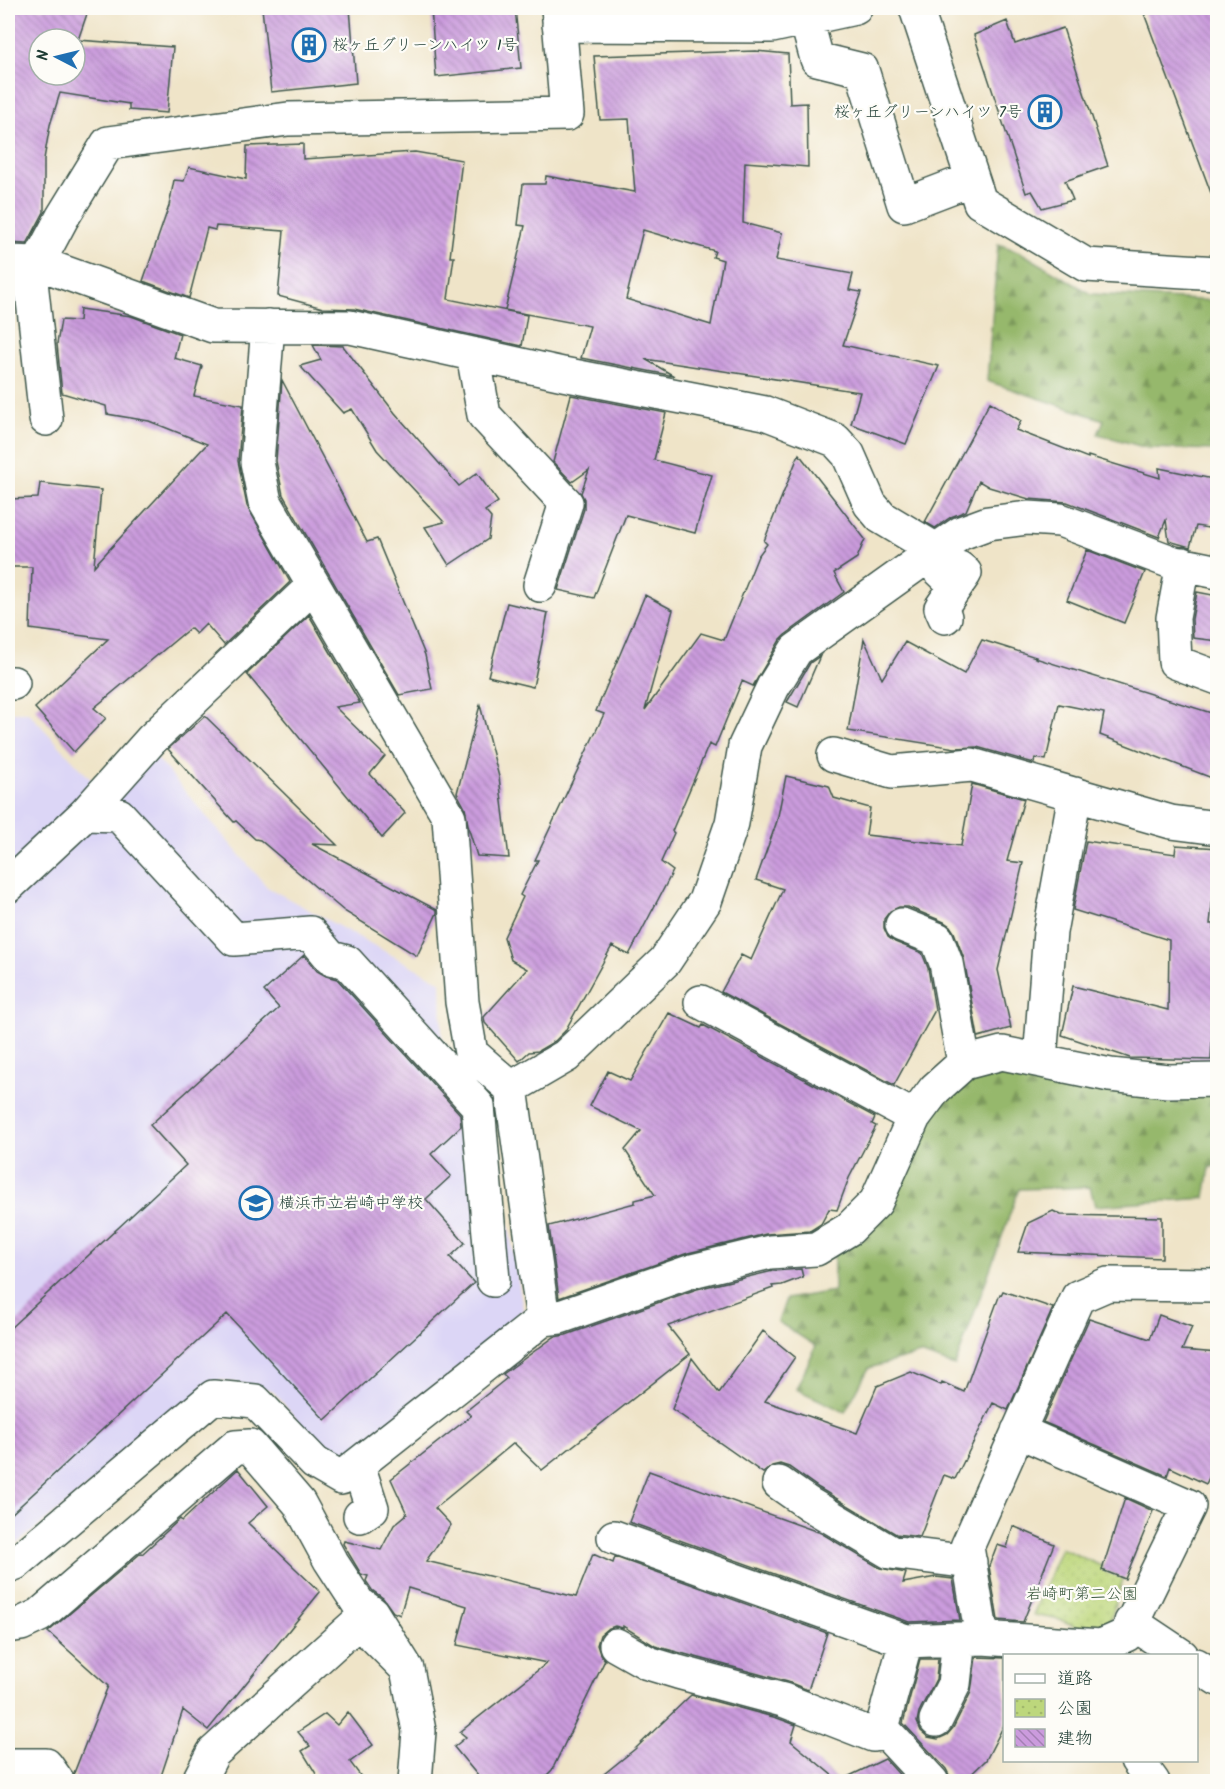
<svg xmlns="http://www.w3.org/2000/svg" width="1225" height="1789" viewBox="0 0 1225 1789" font-family="Kalam,'Klee One',sans-serif">
  <style>
    .built { fill: #dcd6f6 }
    .forest { fill: url(#forest-firs); stroke: #5a7a50; stroke-width: 1.5 }
    .park { fill: url(#park-dots); stroke: #6e8a58; stroke-width: 1.5 }
    .building { fill: url(#building-back-hatch); fill-rule: evenodd }
    .lines { fill: none; stroke-linecap: round; stroke-linejoin: round }
    .minor-casing { stroke: #3e564a; stroke-width: 36 }
    .minor { stroke: #fff; stroke-width: 33 }
    .labels { text-anchor: middle; dominant-baseline: central; stroke-width: 4.5; stroke-linejoin: round; paint-order: stroke }
    .poi-label { font-size: 16px; fill: #1f3d34; stroke: #fdfcf7; text-anchor: start }
    .park-label { font-size: 16px; fill: #3f5c42; stroke: #fdfcf7 }
  </style>
  <defs>
    <pattern id="forest-firs" width="22" height="20" patternUnits="userSpaceOnUse" patternTransform="scale(1.5)"><rect width="22" height="20" fill="#96b86c"/><path d="M5 1l3.5 6h-7zM16 11l3.5 6h-7z" fill="#7a975a"/></pattern>
    <pattern id="park-dots" width="8" height="8" patternUnits="userSpaceOnUse" patternTransform="scale(1.5)"><rect width="8" height="8" fill="#bdd77c"/><path d="M2 2h.1M6 6h.1" fill="none" stroke="#a2b96c" stroke-width="1.8" stroke-linecap="round"/></pattern>
    <pattern id="building-back-hatch" width="6" height="6" patternUnits="userSpaceOnUse" patternTransform="scale(1.5)"><rect width="6" height="6" fill="#cb9bdd"/><path d="M-1 5l2 2M0 0l6 6M5-1l2 2" fill="none" stroke="#a480b4"/></pattern>
  </defs>
  <rect width="100%" height="100%" fill="#fdfcf7"/>
  <filter id="ink" filterUnits="userSpaceOnUse"><feTurbulence type="fractalNoise" baseFrequency=".0167" numOctaves="2"/><feDisplacementMap in="SourceGraphic" scale="12" xChannelSelector="R" yChannelSelector="G"/><feConvolveMatrix kernelMatrix="1 2 1 2 8 2 1 2 1" color-interpolation-filters="sRGB"/></filter>
  <filter id="wash" filterUnits="userSpaceOnUse"><feTurbulence type="fractalNoise" baseFrequency=".008" numOctaves="4" result="noise"/><feDisplacementMap in="SourceGraphic" scale="24" xChannelSelector="R" yChannelSelector="G"/><feGaussianBlur stdDeviation="1.35" result="paint"/><feColorMatrix in="noise" values="0 0 0 0 0 0 0 0 0 0 0 0 0 0 0 0 0 1.4 0 .05"/><feComposite in="paint" operator="in"/></filter>
  <g filter="url(#wash)">
    <rect width="100%" height="100%" fill="#efe4c8"/>
    <path class="built" d="M8,712H28L96,785L153,754L267,887L441,982L442,1039L461,1068L487,1095L523,1310L391,1428L348,1463L327,1455L272,1390L221,1380L14,1546L8,1548Z"/>
    <path class="forest" d="M998,244L1020,252L1091,294L1217,301V450L1147,448L1098,434L1104,420L987,381Z
      M1001,1068L1217,1094V1166L1210,1167L1205,1198L1095,1206L1090,1187L1019,1189L955,1366L920,1354L869,1368L845,1412L796,1389L816,1346L778,1322L786,1299L834,1291V1252L923,1121L973,1072Z"/>
    <path class="park" d="M1061,1548L1124,1576L1108,1627L1088,1632L1061,1620L1033,1615Z"/>
    <g id="blocks">
      <path class="building" d="M8,8H89L78,40L173,47L167,113L129,110V104L60,93L50,125L44,159V212L27,244L8,243ZM39,39H75V75H39Z
        M262,8H350L356,83L271,92Z
        M431,8H515L521,68L436,77Z
        M1142,8H1218V201H1214Z
        M1007,21L1015,44L1063,28L1108,166L1065,181L1073,200L1042,208L1032,191L1026,193L974,35Z
        M756,51L788,54L790,104L807,103L808,167L745,162L743,223L782,233L776,260L853,274L849,290L861,292L843,345L939,366L906,444L851,424L860,392L645,359L674,376L581,358L590,326L505,310L525,226L518,225L523,184H545L546,176L635,192L629,119L600,120L594,56ZM643,230L715,251L713,257L723,260L711,325L626,299Z
        M303,144V159L415,152L462,160L450,257H454L448,299L527,315L522,346L354,309L323,308L278,296L284,231L216,226L215,230L207,228L189,298L143,281L169,206L174,180L184,181L189,167L246,179L247,146Z
        M80,309L131,316L180,334L174,358L202,366L194,396L243,405L238,461L247,506L290,582L224,645L206,624L196,634L190,628L94,708L106,718L74,752L35,708L108,639L30,629L32,567H8V499L38,498L40,483L101,490L94,566L207,444L149,421L107,414L106,406L62,393L57,344L61,320L79,321Z
        M313,345L343,346L395,413L459,486L477,473L498,502L485,511L491,518L488,539L449,565L425,527L444,522L377,450L352,409L343,413L300,366L321,360Z
        M282,380L367,542L377,539L425,655L432,689L399,695L283,495L276,461Z
        M571,395L666,413L654,460L712,475L695,533L626,515L594,598L558,590L584,509V499L581,493L589,470L572,482L553,462Z
        M990,402L1021,421L1016,430L1088,458V456L1160,478L1159,468L1218,480V503L1208,528L1196,526L1190,547L1169,541L1166,520L1159,537L1067,502L1029,499L989,487L979,481L966,511L951,517L935,528L925,522Z
        M799,454L865,539L857,558L834,573L844,592L785,635L780,640L753,686L742,681L715,747L709,744L672,831L674,833L661,862L673,871L629,955L612,946L565,1031L555,1041L538,1051L529,1052L519,1061L485,1023L484,1017L527,969L511,960L504,937L523,897L520,895L538,860H535L604,714L596,711L645,595L673,610L645,710L701,633L724,640L758,556L767,544L764,541Z
        M1087,550L1145,572L1124,623L1067,600Z
        M1197,592L1218,596V641L1193,638L1192,619Z
        M507,603L548,613L533,687L488,676Z
        M309,615L360,703L335,707L385,756L370,774L405,813L382,838L247,674Z
        M864,639L882,679L905,642L964,674L982,640L1036,657L1035,658L1218,715V758L1212,778L1100,735L1104,713L1059,704L1046,760L1035,758L1034,763L977,747L955,748L848,731Z
        M820,656L798,707L787,702L810,663Z
        M480,705L499,777L509,858L477,856L469,830L465,808L457,793Z
        M205,716L337,845L312,844L437,910V913L417,956L344,911L260,840L255,839L236,821L234,822L168,749Z
        M786,776L829,786L834,798L870,808L866,835L961,846L972,784L1024,799L1007,861L1023,863L998,970L1011,1028L978,1037L964,959L954,932L950,926L944,922L908,907H899L890,911L884,919V928L888,937L895,942L922,953L928,968L935,1010L894,1085L721,992L741,955L751,960L783,889L756,880L777,821Z
        M1086,841L1175,854L1176,845L1218,848L1210,924H1214L1215,986L1211,1060L1130,1058L1062,1035L1073,986L1168,1010L1169,940L1073,910Z
        M304,955L317,971L326,976L337,979L460,1114L461,1126L431,1154L451,1176L426,1199L465,1243L450,1257L474,1283L325,1420L227,1314L8,1517V1330L186,1165L150,1125L279,1008L264,991Z
        M669,1013L701,1028L703,1025L875,1117L872,1124L876,1126L849,1178L837,1210L829,1209L821,1224L810,1231L766,1234L688,1253L559,1298L549,1226L635,1203V1200L655,1195L625,1150L641,1131L590,1106L608,1071L630,1081Z
        M1053,1211L1061,1215L1162,1217V1258L1018,1252L1028,1223Z
        M801,1269L803,1277L782,1285L772,1286L773,1288L668,1326L690,1354L542,1470L514,1443L435,1508L451,1525L426,1561L576,1597L593,1554L613,1563L615,1557L827,1633L808,1690L788,1682L655,1646L623,1626V1628L615,1626L607,1629L600,1635L597,1645L600,1654L605,1660L552,1770L540,1782H483L454,1747L466,1737L460,1732L547,1663L457,1645L467,1606L408,1588L400,1615L393,1612L383,1598L372,1590L366,1581L368,1576L361,1574L343,1544L344,1541L381,1550L394,1525L407,1514L391,1479L471,1416L466,1411L507,1378L503,1374L554,1337L566,1335L697,1289L773,1271Z
        M1003,1291L1053,1308L1008,1410L993,1403L955,1479L944,1475L920,1537L896,1534L819,1488L789,1467L780,1464L772,1466L763,1473L672,1409L692,1358L719,1393L763,1331L795,1357L765,1401L857,1433L877,1386L911,1372L941,1385L942,1382L964,1392L1000,1294L1001,1295Z
        M1159,1315L1192,1327L1182,1350L1218,1353V1458L1206,1484L1170,1467L1167,1476L1043,1422L1089,1319L1150,1339Z
        M238,1469L268,1506L248,1523L320,1592L208,1730L183,1710L159,1782H77L74,1773L108,1686L48,1632L141,1553L142,1554L180,1519L182,1521Z
        M649,1471L821,1533L880,1568L906,1573L903,1583L936,1577L953,1579L960,1620L909,1622L629,1522Z
        M1125,1498L1153,1511L1125,1579L1102,1570Z
        M1013,1526L1054,1544L1023,1622L998,1620L989,1566L997,1545L1007,1548Z
        M976,1657L1005,1658V1723L986,1760L963,1782H950V1777L946,1769L903,1723L920,1659H938L936,1679L919,1712L917,1722L921,1731L928,1737L938,1739L947,1735L953,1728L971,1692Z
        M691,1695L777,1718L796,1725L791,1741L839,1781L885,1759L906,1782H594L635,1749Z
        M348,1712L373,1745L350,1762L365,1782H321L302,1751L310,1746L298,1732L325,1714L337,1725Z"/>
    </g>
  </g>
  <g filter="url(#ink)">
    <use href="#blocks" fill-opacity="0" stroke="#3e564a" stroke-width="1.5"/>
    <g class="lines">
      <g class="minor-casing">
        <path id="minor" d="M916,8L980,202L1086,265L1218,273
          M806,19L817,59L862,70L904,205L972,179
          M559,25L772,26L855,8
          M8,262L38,263L213,326L350,327L563,374L765,413L835,440L848,454L870,504L881,517L936,550
          M29,263L46,419
          M38,263L62,218L108,143L288,119L567,114L558,8
          M473,354L484,415L566,503L540,585
          M926,557L950,580L959,568L965,573L941,608L945,617
          M1183,564L1173,618L1175,662L1218,678
          M8,683H13
          M834,755L892,772L972,765L1171,822L1218,828
          M85,814L152,739L313,586
          M8,886L85,814L119,815L234,939L310,933L331,958L347,962L478,1106L493,1280
          M902,925L937,939L946,963L964,1063
          M701,1002L914,1117
          M1040,1060L1050,932L1075,794
          M511,1088L566,1056L665,961L705,901L732,823L745,746L773,687L796,650L936,550L961,533L988,523L1028,518L1060,520L1174,563L1218,572
          M543,1319L560,1317L692,1271L770,1252L816,1249L849,1229L876,1202L914,1117L935,1089L964,1063L1002,1053L1110,1075L1168,1081L1218,1080
          M1018,1431L1189,1506L1126,1635L1101,1646L982,1638L967,1547L1078,1297L1108,1284L1218,1285
          M358,1465L372,1508L360,1516
          M779,1483L809,1504L890,1552L970,1562
          M614,1537L906,1641L982,1638
          M8,1566L16,1563L213,1397L255,1401L315,1463L341,1478L543,1319L511,1088L471,1053L462,1002L449,817L265,502L257,462L268,326
          M1131,1622L1182,1656
          M8,1626L21,1624L40,1615L235,1447L250,1446L299,1503L330,1560L358,1603L372,1613L407,1669
          M906,1641L882,1728L932,1782
          M616,1645L648,1663L678,1672L783,1700L873,1735L887,1733
          M1196,1665L1218,1679
          M936,1720L954,1684L959,1639
          M1137,1760L1153,1782
          M8,1765H46L58,1782
          M198,1782L213,1753L356,1624L373,1635L407,1669L419,1731L415,1782"/>
      </g>
      <use href="#minor" class="minor"/>
    </g>
  </g>
  <defs>
    <g id="building-ring" transform="scale(1.725)"><circle r="9.5" fill="#fdfcf7" stroke="#1f6fb2" stroke-width="1.5"/><path d="M-4-6H4V6H1V3H-1V6H-4ZM-2.5-4.3h1.7v1.8h-1.7ZM.8-4.3h1.7v1.8H.8ZM-2.5-1h1.7V.8h-1.7ZM.8-1h1.7V.8H.8Z" fill="#1f6fb2"/></g>
    <g id="school-ring" transform="scale(1.725)"><circle r="9.5" fill="#fdfcf7" stroke="#1f6fb2" stroke-width="1.5"/><path d="M0-5L7-2L0 1L-7-2ZM-4 1L0 2.5L4 1V4Q0 6-4 4Z" fill="#1f6fb2"/></g>
  </defs>
  <g fill-rule="evenodd">
    <use href="#building-ring" x="309" y="45"/>
    <use href="#building-ring" x="1045" y="112"/>
    <use href="#school-ring" x="256" y="1203"/>
  </g>
  <g class="labels">
    <g class="poi-label">
      <text x="332" y="45">桜ヶ丘グリーンハイツ 1号</text>
      <text x="1022" y="112" text-anchor="end">桜ヶ丘グリーンハイツ 7号</text>
      <text x="279" y="1203">横浜市立岩崎中学校</text>
    </g>
    <g class="park-label">
      <text x="1082" y="1594">岩崎町第二公園</text>
    </g>
  </g>
  <rect width="1225" height="1789" fill="none" stroke="#fdfcf7" stroke-width="30"/>
  <rect x="1003" y="1654" width="195" height="108" fill="#fdfcf7" stroke="#a4b0a9" stroke-width="1.5"/>
  <rect x="1015" y="1674" width="30" height="9" fill="#ffffff" stroke="#a4b0a9" stroke-width="1.5"/>
  <text x="1057" y="1684" font-size="18" fill="#1f3d34">道路</text>
  <rect x="1015" y="1699" width="30" height="18" fill="url(#park-dots)" stroke="#a4b0a9" stroke-width="1.5"/>
  <text x="1057" y="1714" font-size="18" fill="#1f3d34">公園</text>
  <rect x="1015" y="1729" width="30" height="18" fill="url(#building-back-hatch)" stroke="#a4b0a9" stroke-width="1.5"/>
  <text x="1057" y="1744" font-size="18" fill="#1f3d34">建物</text>
  <g transform="translate(57 57) rotate(277)"><circle r="28" fill="#fdfcf7" stroke="#a4b0a9" stroke-width="1.5"/>
  <path d="M0-4.5L10 22L0 15L-10 22Z" fill="#1f6fb2"/>
  <text y="-9" font-size="16" font-weight="bold" text-anchor="middle" fill="#1f3d34">N</text>
  </g>
</svg>
